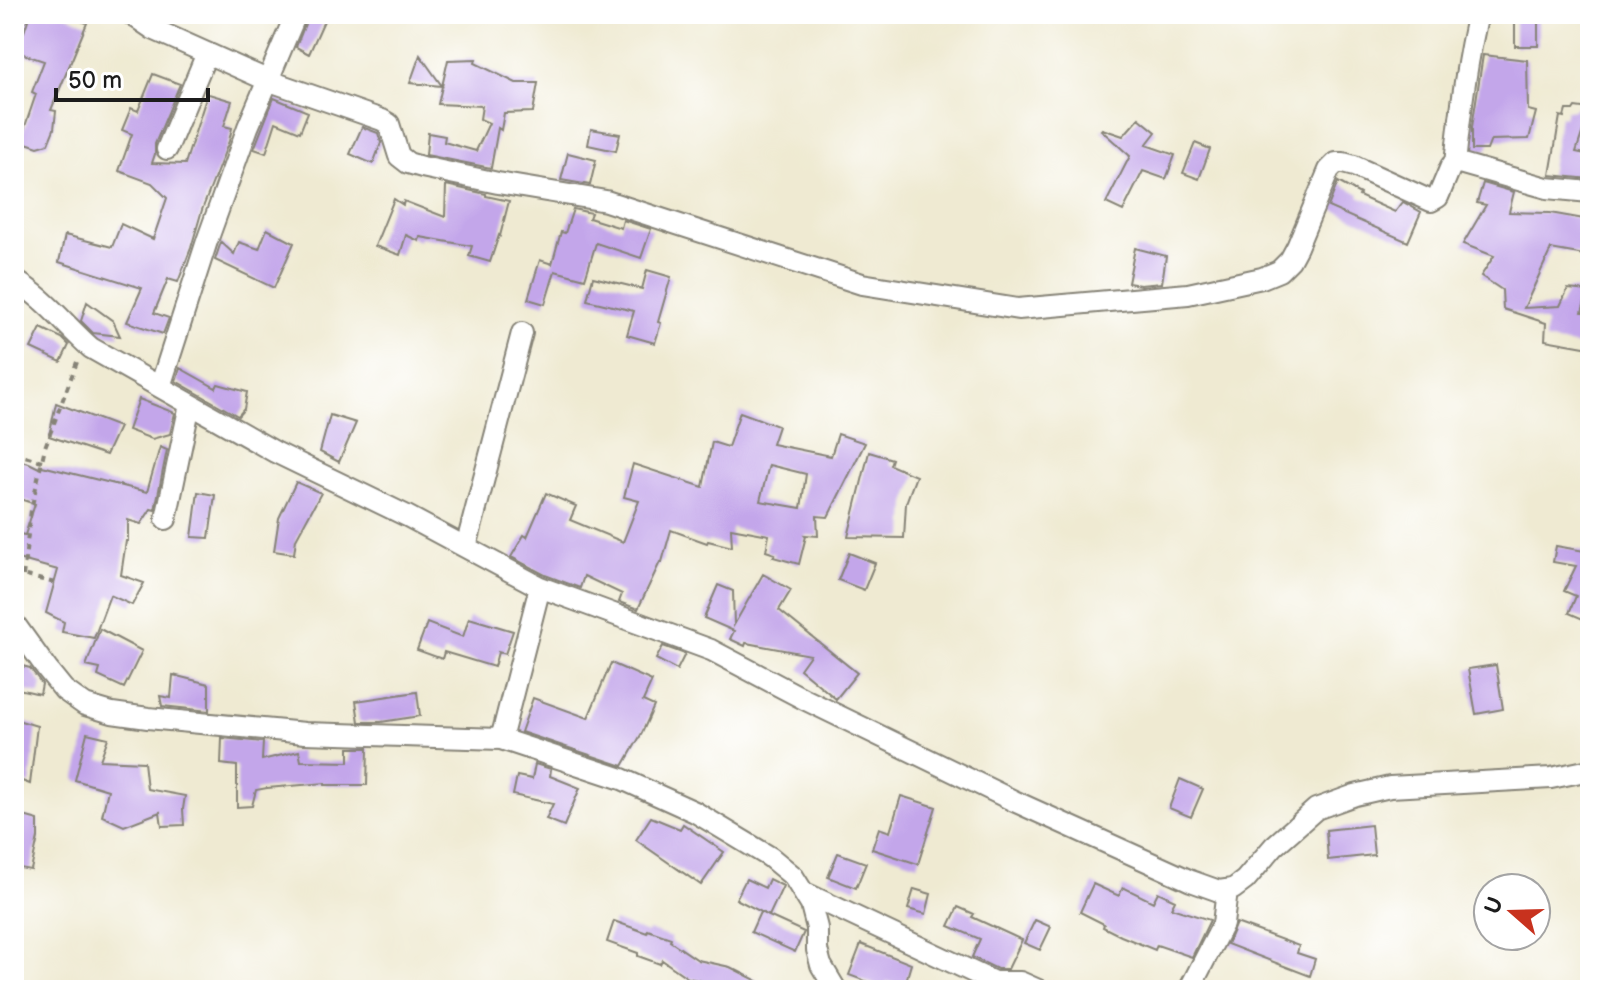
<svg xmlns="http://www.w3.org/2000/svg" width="1604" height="1004" viewBox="0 0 1604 1004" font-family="'Balsamiq Sans',sans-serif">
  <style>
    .building { fill: #c3a6ea; fill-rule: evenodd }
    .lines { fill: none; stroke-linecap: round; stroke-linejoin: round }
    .minor-casing { stroke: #868377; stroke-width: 24 }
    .path { stroke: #868377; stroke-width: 4; stroke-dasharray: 6 6; stroke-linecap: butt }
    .minor { stroke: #fff; stroke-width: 20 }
  </style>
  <rect width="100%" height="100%" fill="#fff"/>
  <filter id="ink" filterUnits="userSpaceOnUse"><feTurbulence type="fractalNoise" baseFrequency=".0125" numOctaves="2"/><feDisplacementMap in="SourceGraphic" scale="16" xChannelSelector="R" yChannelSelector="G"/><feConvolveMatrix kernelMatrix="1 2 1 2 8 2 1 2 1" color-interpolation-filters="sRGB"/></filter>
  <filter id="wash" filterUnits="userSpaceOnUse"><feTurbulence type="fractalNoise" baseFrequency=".006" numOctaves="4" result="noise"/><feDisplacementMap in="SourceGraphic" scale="32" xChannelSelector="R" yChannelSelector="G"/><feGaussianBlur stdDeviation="1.8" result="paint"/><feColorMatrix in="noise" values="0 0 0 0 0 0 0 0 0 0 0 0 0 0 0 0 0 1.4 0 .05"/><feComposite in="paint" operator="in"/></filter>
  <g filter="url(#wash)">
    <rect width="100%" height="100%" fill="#efead2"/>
    <g id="blocks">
      <path class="building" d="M30,14H62L87,23L51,110L56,111L54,129L48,144L38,147L20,141L36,94L32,92L44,61L14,51V29L24,32Z
        M309,14H327L309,54L296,47Z
        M1515,14H1538V46H1515Z
        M420,55L442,86L410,83Z
        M1483,55L1527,60L1528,110L1536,112L1529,139L1491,140L1487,150H1472V127Z
        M476,59L475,63L516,83H538L533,112L504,113L501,130L498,128L491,168L426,155L428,133L445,136L444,142L476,151L489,123L480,119L482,106L438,104L448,60Z
        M153,74L180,84L155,144V154L152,163L185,164L207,95L209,94L232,101L224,126L232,128L229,141L202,210L191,248L178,282L168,279L154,313L169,318L163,334L127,322L142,288L59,262L65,235L112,247L121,224L153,239L167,198L152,183L119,171L132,134L122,130L131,108L138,111Z
        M274,98L308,112L300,132L276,122L266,153L254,149Z
        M1575,107L1590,109L1576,152L1590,155V179L1550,175L1560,116L1564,117L1566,110H1573Z
        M1139,118L1156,132L1146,145L1175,155L1166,179L1143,171L1123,211L1106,203L1130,156L1101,130L1102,129L1123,136Z
        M362,127L378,133L381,143L373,164L350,154Z
        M591,129L620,134L616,151L588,145Z
        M1195,143L1210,149L1199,179L1183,173Z
        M568,153L596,160L590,185L561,180Z
        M1338,182L1360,194L1359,196L1395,212L1403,202L1421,212L1408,242L1328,207Z
        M1483,183L1514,192L1509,212L1550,213L1590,220V256L1551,249L1524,308L1560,306L1568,289L1588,291L1582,312L1590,313V348L1545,340L1546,323L1503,309L1502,290L1481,276L1494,256L1463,244L1486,205L1477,203Z
        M446,185L486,194V196L509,201L500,236L499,235L490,262L469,256L472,246L420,237L419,241L406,235L400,255L375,246L394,199L403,205L404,201L445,217Z
        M573,209L591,213L589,218L621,228L623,220L651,229L641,258L596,243L585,279L555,271L545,304L528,299L540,260L552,264L561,232L565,233Z
        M267,229L294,243L274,288L215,260L221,242L234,254L239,242L259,249Z
        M1135,248L1166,256L1162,283L1140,285L1128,283Z
        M647,270L671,277L658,322L661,323L655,343L627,335L634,311L587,300L593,277L642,289Z
        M87,302L113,321L120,336L93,333L81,321Z
        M41,328L62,338L69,345L61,362L31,348Z
        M180,368L216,388L218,384L247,392L244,409L238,416L176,381Z
        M139,399L175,413L170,434L152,439L128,430Z
        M56,403L119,427L106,455L49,436Z
        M740,412L778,426L772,444L831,456L838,434L865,443L828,517L817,516L818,536L805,535L806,536L799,564L773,557L775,554L766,551L769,535L731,528L732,547L708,541L707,543L671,530L662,562H660L638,609L619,602L622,594L584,576L580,588L545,575L511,557L524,535L527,537L546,493L576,506L570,520L623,542L639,501L624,497L633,464L703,487L712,442L728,447ZM769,465L806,474L801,508L760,501Z
        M330,415L356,423L339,462L320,452Z
        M160,447L167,450L155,510L151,509L141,524L128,520V541H126L121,575L144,583L132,605L110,595L94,638L62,632L64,622L46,613L58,570L14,558V533L25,535L35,504L14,497V459L29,463L41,469L42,466L147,492Z
        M869,452L892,459L890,465L916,476L906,503L904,538L848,537Z
        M296,482L321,493L296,539L294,554L274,551L279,518Z
        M198,492L215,495L209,538L192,537Z
        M1590,538V622L1569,613L1576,596L1564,591L1576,566L1553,562L1556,546L1584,551Z
        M849,553L875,563L864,590L838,580Z
        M763,574L791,590L779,610L857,673L836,699L800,669L810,655L746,643L745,646L730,639L734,631L704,618L718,585L733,591L734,625Z
        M469,618L513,631L505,654L498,652L494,667L444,652L442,659L417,650L427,623L463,637Z
        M100,629L142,651L124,688L98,676L100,669L86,666Z
        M663,646L685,654L677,670L656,659Z
        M611,663L652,681L643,701L654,706L642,733L623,766L521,732L533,698L588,718Z
        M14,664L30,668L42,684L40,694L14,688Z
        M1496,665L1503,709L1476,714L1468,669Z
        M173,675L209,684V711L162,706L160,696L171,698Z
        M417,692L420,716L381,722H359L356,701Z
        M14,719L37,726L30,784L14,778Z
        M87,733L108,738L100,760L144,762L147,789L185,796L183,809L184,825L162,826L160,812L124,826L102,816L108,790L75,780Z
        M222,738L263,742L262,760L299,751L301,761L349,762V748H368L367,785H325V783L267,788L256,790L252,806L237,807V766L221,764Z
        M535,764L551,769L550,776L580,788L564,826L546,819L553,804L513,795L517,776L532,779Z
        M1180,779L1203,789L1191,817L1169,808Z
        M901,796L936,807L918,864L872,849L879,828L890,832Z
        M20,815L38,820V838L31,870L14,867V839Z
        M651,817L680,829L683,824L724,852L701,885L636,840Z
        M1371,825L1374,855L1328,860L1326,830Z
        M838,853L866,863L856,888L828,877Z
        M746,879L765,888L769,879L783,886L769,916L736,899Z
        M1093,884L1119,896L1123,887L1153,902L1158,892L1175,900L1171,908L1210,920L1192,957L1157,945L1155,950L1121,936L1103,927L1104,924L1080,912Z
        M914,889L931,894L926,914L908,909Z
        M958,907L974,914L972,917L1022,940L1008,969H997L972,957L980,939L949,926Z
        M760,912L804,932L795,952L751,932Z
        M1035,920L1051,927L1040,950L1024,943Z
        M614,921L647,933L648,930L671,938L670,941L698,960L730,967L775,990H727L715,984L688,978L662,960L660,964L638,956V953L607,942Z
        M1236,923L1299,946L1297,953L1315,959L1310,976L1227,944Z
        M861,944L911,964L904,988L887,981L884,988L849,975Z"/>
    </g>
  </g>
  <g filter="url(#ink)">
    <use href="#blocks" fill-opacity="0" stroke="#868377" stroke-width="2"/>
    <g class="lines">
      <g class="minor-casing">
        <path id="minor" d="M131,14L153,29L267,80L382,120L389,124L399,156L408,163L422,167L498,183L606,201L862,284L1018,309L1188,294L1262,278L1279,271L1290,260L1297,247L1329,170L1336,163H1343L1354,166L1431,201L1438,197L1451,166L1459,163L1547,188L1590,192
          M167,149L207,53
          M1455,164C1460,113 1466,63 1478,14
          M14,280C43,296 66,326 91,348L275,452L407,516L540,587L501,739
          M160,387L207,241L248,127L296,14
          M166,519L190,404
          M466,547L522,333
          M540,587L711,650L804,699L1014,801L1191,881L1219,891L1233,889L1245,880L1274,846L1316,809L1355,795L1390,787L1551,778L1590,770
          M14,623L47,669L64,690L85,705L112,713L148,718L305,733L501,739L622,779L695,812L770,857L793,876L811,905L817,928V950L821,965L836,990
          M803,892L994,982H1020L1038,990
          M1189,990L1223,924L1227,890"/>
      </g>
      <path class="path" d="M14,453L42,461
        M14,573L55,583
        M23,576L31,510L45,447L77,362"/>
      <use href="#minor" class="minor"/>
    </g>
  </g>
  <rect width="1604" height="1004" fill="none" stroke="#fff" stroke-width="48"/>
  <g transform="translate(1512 912) rotate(290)"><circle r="38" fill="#ffffff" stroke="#a4a4a4" stroke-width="2"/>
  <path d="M0-6L14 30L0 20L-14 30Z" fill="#c8321e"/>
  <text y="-12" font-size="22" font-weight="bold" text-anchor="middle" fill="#1c1c1c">U</text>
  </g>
  <path d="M56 88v12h152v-12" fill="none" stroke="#1c1c1c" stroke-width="4"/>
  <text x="68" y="88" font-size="24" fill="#1c1c1c" stroke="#ffffff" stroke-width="6" paint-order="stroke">50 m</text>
</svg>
